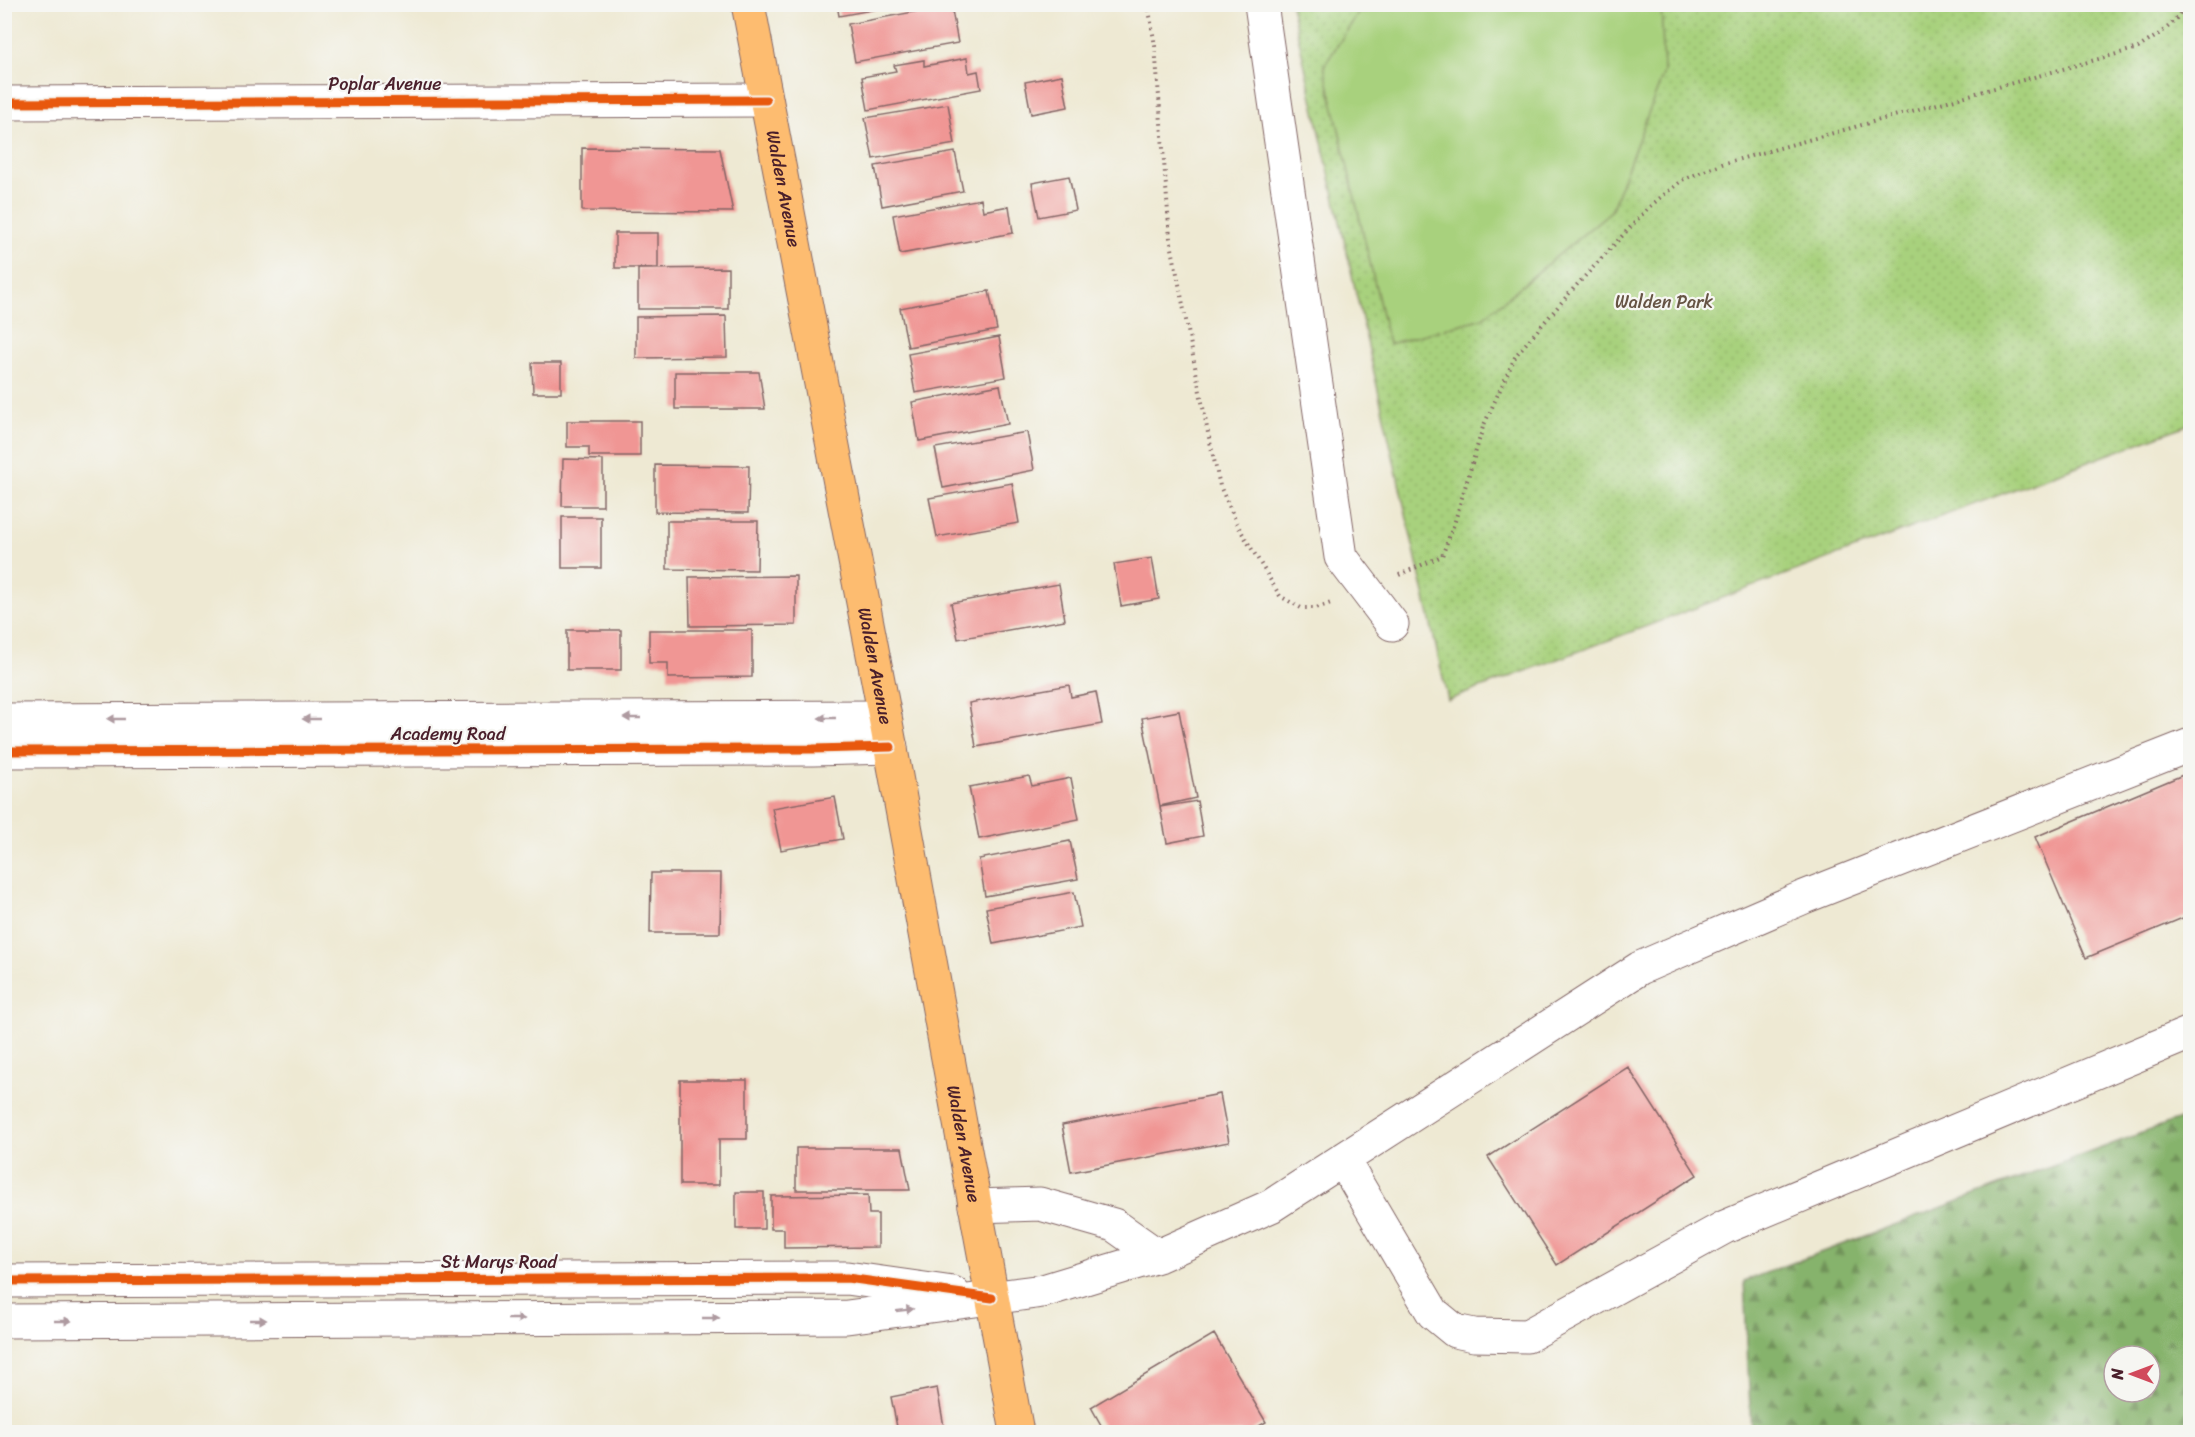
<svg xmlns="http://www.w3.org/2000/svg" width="2195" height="1437" viewBox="0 0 2195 1437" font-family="Sriracha,sans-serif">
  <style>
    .grass { fill: url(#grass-dots); stroke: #797854; stroke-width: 1.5 }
    .forest { fill: url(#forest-firs); stroke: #68694c; stroke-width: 1.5; fill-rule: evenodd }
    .garden { fill: #a8d17d; stroke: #797854; stroke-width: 1.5 }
    .building { fill: #f09694 }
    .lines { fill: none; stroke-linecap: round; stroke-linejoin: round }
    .minor-casing { stroke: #836666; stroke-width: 35 }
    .major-casing { stroke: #836666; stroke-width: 35 }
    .path { stroke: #836666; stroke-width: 4; stroke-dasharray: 1.5 4.5; stroke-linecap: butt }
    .minor { stroke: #fff; stroke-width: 33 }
    .major { stroke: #fdbc6f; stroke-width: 33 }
    .cycleway-casing { stroke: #f6f6f2; stroke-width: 13 }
    .cycleway { stroke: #e8590c; stroke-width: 9 }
    .oneway { fill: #ae9aa0 }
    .labels { text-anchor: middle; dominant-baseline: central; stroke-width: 4.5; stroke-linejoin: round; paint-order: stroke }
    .street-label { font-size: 18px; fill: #4a1f2b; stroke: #f6f6f2 }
    .park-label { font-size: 18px; fill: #665444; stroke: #f6f6f2 }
  </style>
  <defs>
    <pattern id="grass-dots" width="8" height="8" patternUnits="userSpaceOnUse" patternTransform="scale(1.5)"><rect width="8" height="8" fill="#a8d17d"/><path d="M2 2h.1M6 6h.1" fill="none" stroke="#92b36c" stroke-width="1.8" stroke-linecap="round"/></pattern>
    <pattern id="forest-firs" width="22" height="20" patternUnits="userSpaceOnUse" patternTransform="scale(1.5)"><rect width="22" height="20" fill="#86b36c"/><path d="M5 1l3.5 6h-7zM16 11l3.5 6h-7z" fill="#709159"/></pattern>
  </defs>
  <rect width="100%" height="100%" fill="#f6f6f2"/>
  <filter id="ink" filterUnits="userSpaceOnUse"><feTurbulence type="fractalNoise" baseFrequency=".0167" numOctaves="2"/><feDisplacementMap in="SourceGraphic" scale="12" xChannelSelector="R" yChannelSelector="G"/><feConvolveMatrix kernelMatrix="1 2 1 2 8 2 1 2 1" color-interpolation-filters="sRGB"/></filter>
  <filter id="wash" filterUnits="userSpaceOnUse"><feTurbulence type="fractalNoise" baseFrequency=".008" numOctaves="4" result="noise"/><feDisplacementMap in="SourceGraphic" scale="24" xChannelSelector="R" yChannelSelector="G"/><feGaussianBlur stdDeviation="1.35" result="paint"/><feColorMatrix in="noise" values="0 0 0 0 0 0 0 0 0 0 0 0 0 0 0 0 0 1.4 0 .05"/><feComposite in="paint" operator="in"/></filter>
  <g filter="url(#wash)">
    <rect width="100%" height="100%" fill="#eee9d3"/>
    <path class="grass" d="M1291,5H2190V424L1448,700Z"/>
    <path class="forest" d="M2190,1115V1432H1749L1751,1431L1744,1281ZM2114,1356H2150V1392H2114Z"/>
    <path class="garden" d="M1424,4L1661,5L1664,72L1611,211L1483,318L1389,344L1324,66L1359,12Z"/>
    <g id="blocks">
      <path class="building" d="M837,4H893L894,6L839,16Z
        M1006,4H1033V6L1007,10Z
        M951,5L958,43L855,62L848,24Z
        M967,58L969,73L978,71L981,89L868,110L862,77L896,71L894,65L924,60V66Z
        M1062,75L1068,107L1031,114L1025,82Z
        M948,104L955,144L873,159L865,118Z
        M582,148L720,149L733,212L582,211Z
        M955,152L963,191L882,206L875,166Z
        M1069,176L1076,210L1039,217L1032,183Z
        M981,199L983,211L1009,206L1013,233L900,254L893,215Z
        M615,233H658V268H615Z
        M728,268V309H638V269Z
        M989,291L997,330L908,347L900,308Z
        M726,316L727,357L636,358V317Z
        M999,337L1006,377L915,393L908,354Z
        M532,363H561V393H533Z
        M675,372H759L765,409H675Z
        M1000,385L1008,424L919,441L912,402Z
        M567,421H640V456H589V447H567Z
        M1027,432L1034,470L943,488L935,448Z
        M563,459L603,460V506H562Z
        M655,465L749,466L748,513L655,512Z
        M1012,483L1019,523L937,537L929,498Z
        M562,517H601V568H562Z
        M667,521H758L757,570L667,569Z
        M1152,558L1159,599L1121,606L1114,564Z
        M796,576V625L690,626L689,577Z
        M1059,584L1065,620L958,639L951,603Z
        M567,630H621V670H567Z
        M649,630H752V677L668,678V663H649Z
        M1069,685L1071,697L1096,692L1102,724L976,747L969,703Z
        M1179,711L1196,798L1160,806L1142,718Z
        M2190,772V915L2086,958L2035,837Z
        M1029,776L1032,786L1071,778L1079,819L979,839L969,787Z
        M835,797L843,839L781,850L772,808Z
        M1197,801L1203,836L1167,843L1160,807Z
        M1070,841L1078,879L985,896L979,859Z
        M651,873H721L720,933H650Z
        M1074,892L1081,927L993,944L986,908Z
        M1628,1067L1697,1175L1557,1265L1488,1157Z
        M680,1080H747V1139H719V1185H680Z
        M1220,1094L1229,1142L1071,1172L1062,1125Z
        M796,1148H902L910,1190H796Z
        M736,1192H764V1229H736Z
        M868,1195L869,1214H878V1247L784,1248V1229H771V1196Z
        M1214,1334L1266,1422L1249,1432H1105L1091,1407Z
        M937,1388L945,1432H898L891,1397Z"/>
    </g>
  </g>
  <g filter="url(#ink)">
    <use href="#blocks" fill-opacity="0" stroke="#836666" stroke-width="1.5"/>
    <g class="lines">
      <g class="minor-casing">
        <path id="minor" d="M1261,4L1341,557L1392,624
          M4,103L766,100
          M4,720L885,717
          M4,751L813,749L891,747
          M1343,1160L1433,1313L1455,1331L1474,1335L1527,1336L1725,1227L2190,1033
          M975,1206L1040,1204L1114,1225L1158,1256
          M4,1281L847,1278L953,1293
          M4,1321L847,1317L1043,1291L1158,1256L1271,1206L1640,968L1804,897L2190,745"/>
      </g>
      <g class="major-casing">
        <g id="major">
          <path id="s1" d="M748,4L885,717L1017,1432"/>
        </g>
      </g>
      <path class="path" d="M1148,4L1155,46L1170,238L1208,433L1220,486L1238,526L1280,596L1301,608H1316L1334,602
        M2182,11L2190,22
        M1399,575L1442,556L1455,521L1483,427L1516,355L1574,288L1649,207L1682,180L1722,164L2138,48C2154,37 2178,25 2184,4"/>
      <use href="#minor" class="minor"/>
      <use href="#major" class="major"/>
      <g class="cycleway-casing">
        <path id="cycleway" d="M4,103L766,100
          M4,751L813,749L891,747
          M4,1281L847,1278L992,1298"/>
      </g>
      <use href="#cycleway" class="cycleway"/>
    </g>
    <defs><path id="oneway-solid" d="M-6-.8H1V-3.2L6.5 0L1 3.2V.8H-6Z" transform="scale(1.5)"/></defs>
    <g class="oneway">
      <use href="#oneway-solid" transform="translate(632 718) rotate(180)"/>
      <use href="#oneway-solid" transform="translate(827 718) rotate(180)"/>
      <use href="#oneway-solid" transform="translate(116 719) rotate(180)"/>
      <use href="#oneway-solid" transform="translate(311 719) rotate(180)"/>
      <use href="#oneway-solid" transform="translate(905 1310) rotate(-7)"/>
      <use href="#oneway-solid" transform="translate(711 1318)"/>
      <use href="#oneway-solid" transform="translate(516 1319)"/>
      <use href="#oneway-solid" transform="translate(258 1320)"/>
      <use href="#oneway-solid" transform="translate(63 1321)"/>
    </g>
  </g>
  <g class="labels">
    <g class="street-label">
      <text x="385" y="84">Poplar Avenue</text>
      <text stroke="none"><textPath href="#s1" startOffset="188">Walden Avenue</textPath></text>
      <text stroke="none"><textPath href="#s1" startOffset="674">Walden Avenue</textPath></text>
      <text x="448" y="734">Academy Road</text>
      <text stroke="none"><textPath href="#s1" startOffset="1160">Walden Avenue</textPath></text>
      <text x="499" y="1262">St Marys Road</text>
    </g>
    <g class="park-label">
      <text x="1664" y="302">Walden Park</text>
    </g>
  </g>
  <rect width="2195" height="1437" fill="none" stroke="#f6f6f2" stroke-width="24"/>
  <g transform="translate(2132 1374) rotate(270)"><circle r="28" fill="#f6f6f2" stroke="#b1a0a2" stroke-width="1.5"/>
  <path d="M0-4.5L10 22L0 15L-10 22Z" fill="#d1495b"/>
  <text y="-9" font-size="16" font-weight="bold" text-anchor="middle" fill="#4a1f2b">N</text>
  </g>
</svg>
